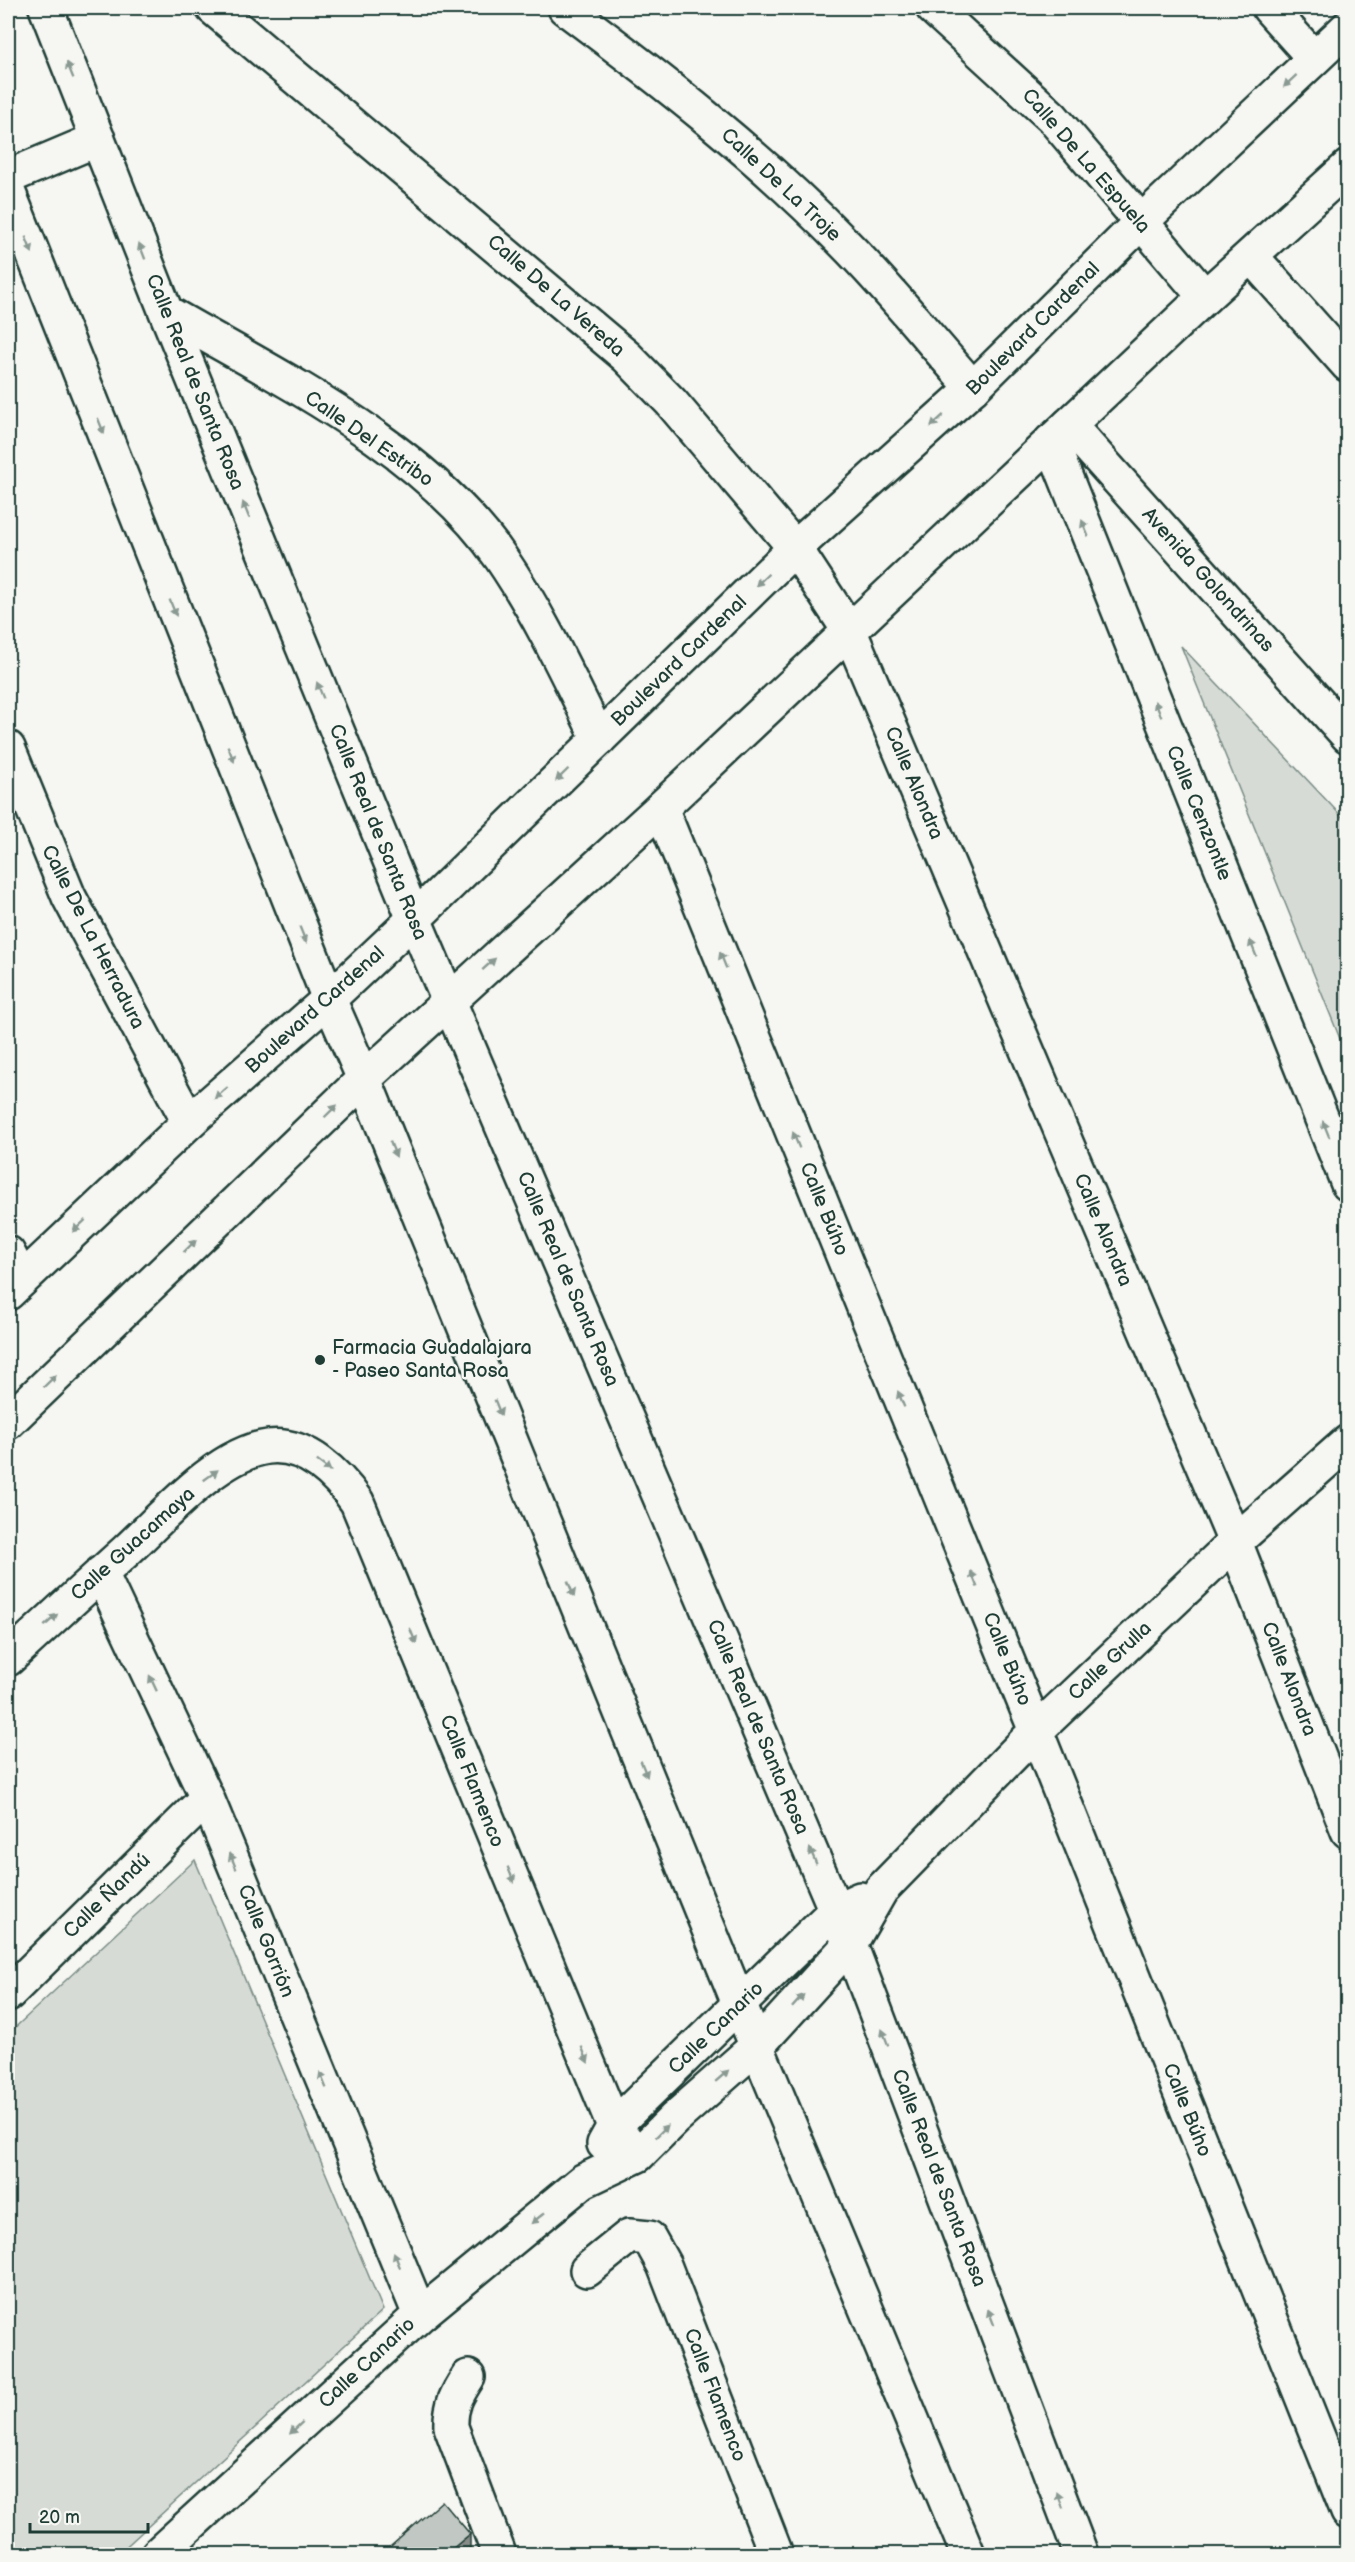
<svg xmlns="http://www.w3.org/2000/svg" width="1355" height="2562" viewBox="0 0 1355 2562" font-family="'Balsamiq Sans',sans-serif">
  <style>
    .green { fill: #d6dbd6; stroke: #7a8c85; stroke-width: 1.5 }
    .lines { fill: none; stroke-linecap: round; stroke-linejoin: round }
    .street-casing { stroke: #1f3d34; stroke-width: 38 }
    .secondary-casing { stroke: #1f3d34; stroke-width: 38 }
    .street { stroke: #f6f6f2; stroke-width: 33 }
    .secondary { stroke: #f6f6f2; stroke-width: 33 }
    .shaded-wall { fill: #878c88; stroke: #1f3d34; stroke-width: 1.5 }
    .building { fill: #c1c8c3; stroke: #1f3d34; stroke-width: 1.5 }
    .oneway { fill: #8a9a93 }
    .poi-dot { fill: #1f3d34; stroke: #f6f6f2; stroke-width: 2 }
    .labels { text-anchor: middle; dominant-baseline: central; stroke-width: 5; stroke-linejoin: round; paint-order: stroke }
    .street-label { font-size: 20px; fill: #1f3d34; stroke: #f6f6f2 }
    .poi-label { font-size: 20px; fill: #1f3d34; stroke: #f6f6f2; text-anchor: start }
  </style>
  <rect width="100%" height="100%" fill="#f6f6f2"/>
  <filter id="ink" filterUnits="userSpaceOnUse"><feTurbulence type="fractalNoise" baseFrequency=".0167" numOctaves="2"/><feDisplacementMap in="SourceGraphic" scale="12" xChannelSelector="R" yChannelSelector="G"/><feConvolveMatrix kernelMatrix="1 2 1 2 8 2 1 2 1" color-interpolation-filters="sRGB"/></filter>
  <g filter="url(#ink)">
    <path class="green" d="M1181,646L1347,822V1056Z
      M195,1860L383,2310L118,2554H8V2034Z"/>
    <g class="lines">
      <g class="street-casing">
        <path id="street" d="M46,8L166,312L414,919
          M213,8L627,357L671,402L795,548L850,632L1235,1542L1348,1831
          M565,8C662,80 758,155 843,242C889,288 930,340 973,388
          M933,8L1052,117L1205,297
          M1269,8L1314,58
          M8,177L98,139
          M8,191L329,999
          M1251,256L1348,365
          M166,312C281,379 423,446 501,558C540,615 569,678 599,739
          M1069,425L1348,736
          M1051,441L1348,1184
          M8,748L69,897L189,1122
          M661,808L1036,1731L1348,2512
          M8,1253L22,1279
          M101,1573L207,1798L420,2315
          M8,1659C47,1623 86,1587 126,1551C162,1518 218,1453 268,1447C306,1442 338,1475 357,1502L614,2126L638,2155
          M8,1994L207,1798
          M604,2144L614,2126L836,1910L860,1899
          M587,2270L629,2236L649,2238L664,2265L776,2554
          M468,2377C457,2394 450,2406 451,2427L499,2554
          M158,2554L420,2315L583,2181L638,2155L674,2119L758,2045L850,1944L881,1890L1036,1731L1235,1542L1348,1442"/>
      </g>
      <g class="secondary-casing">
        <path id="secondary" d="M414,919L850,1944L1081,2554
          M329,999L364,1079L740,2006L968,2554
          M8,1293L189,1122L329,999L414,919L795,548L973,388L1140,223L1348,27
          M8,1422L364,1079L661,808L1205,297L1348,167"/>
      </g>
      <use href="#street" class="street"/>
      <use href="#secondary" class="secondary"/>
    </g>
    <path class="shaded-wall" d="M470,2534V2554H446Z"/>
    <path class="building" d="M442,2501L470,2534L446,2554H382Z"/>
    <defs><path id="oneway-solid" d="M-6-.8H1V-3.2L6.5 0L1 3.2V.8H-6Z" transform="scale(1.5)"/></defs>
    <g class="oneway">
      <use href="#oneway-solid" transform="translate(70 70) rotate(-112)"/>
      <use href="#oneway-solid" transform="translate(1290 81) rotate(137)"/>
      <use href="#oneway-solid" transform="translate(29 245) rotate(68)"/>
      <use href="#oneway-solid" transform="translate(142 251) rotate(-111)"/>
      <use href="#oneway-solid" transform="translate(937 421) rotate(138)"/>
      <use href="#oneway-solid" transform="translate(101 426) rotate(68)"/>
      <use href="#oneway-solid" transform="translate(246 510) rotate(-112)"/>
      <use href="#oneway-solid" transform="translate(1085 528) rotate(-112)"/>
      <use href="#oneway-solid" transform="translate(762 580) rotate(136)"/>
      <use href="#oneway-solid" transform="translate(173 608) rotate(68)"/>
      <use href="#oneway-solid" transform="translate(320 690) rotate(-112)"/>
      <use href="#oneway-solid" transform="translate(1158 709) rotate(-112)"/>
      <use href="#oneway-solid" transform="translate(231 754) rotate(68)"/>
      <use href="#oneway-solid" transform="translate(562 775) rotate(136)"/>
      <use href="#oneway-solid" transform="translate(303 935) rotate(68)"/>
      <use href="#oneway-solid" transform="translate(1253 948) rotate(-112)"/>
      <use href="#oneway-solid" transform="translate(723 960) rotate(-112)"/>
      <use href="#oneway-solid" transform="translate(489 964) rotate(-42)"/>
      <use href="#oneway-solid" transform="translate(221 1093) rotate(139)"/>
      <use href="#oneway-solid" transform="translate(331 1111) rotate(-44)"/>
      <use href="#oneway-solid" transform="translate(1326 1129) rotate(-112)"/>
      <use href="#oneway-solid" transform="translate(796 1140) rotate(-112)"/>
      <use href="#oneway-solid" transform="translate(393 1149) rotate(68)"/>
      <use href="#oneway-solid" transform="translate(79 1226) rotate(137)"/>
      <use href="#oneway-solid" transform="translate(190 1246) rotate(-44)"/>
      <use href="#oneway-solid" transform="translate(50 1381) rotate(-44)"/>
      <use href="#oneway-solid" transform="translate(901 1399) rotate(-112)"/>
      <use href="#oneway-solid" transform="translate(498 1408) rotate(68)"/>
      <use href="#oneway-solid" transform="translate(324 1466) rotate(37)"/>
      <use href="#oneway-solid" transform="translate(211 1475) rotate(-36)"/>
      <use href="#oneway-solid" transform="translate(974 1579) rotate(-112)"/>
      <use href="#oneway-solid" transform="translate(571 1589) rotate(68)"/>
      <use href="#oneway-solid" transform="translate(51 1620) rotate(-42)"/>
      <use href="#oneway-solid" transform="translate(413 1636) rotate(68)"/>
      <use href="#oneway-solid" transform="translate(153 1683) rotate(-115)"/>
      <use href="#oneway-solid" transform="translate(644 1769) rotate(68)"/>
      <use href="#oneway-solid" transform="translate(813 1856) rotate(-113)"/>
      <use href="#oneway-solid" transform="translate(233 1861) rotate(-112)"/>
      <use href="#oneway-solid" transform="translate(511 1875) rotate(68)"/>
      <use href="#oneway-solid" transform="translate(798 2001) rotate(-48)"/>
      <use href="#oneway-solid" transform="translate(885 2037) rotate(-111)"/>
      <use href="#oneway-solid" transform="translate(585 2055) rotate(68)"/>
      <use href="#oneway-solid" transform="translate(722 2076) rotate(-41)"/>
      <use href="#oneway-solid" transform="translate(323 2080) rotate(-112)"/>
      <use href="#oneway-solid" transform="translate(662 2131) rotate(-45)"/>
      <use href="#oneway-solid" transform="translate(538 2218) rotate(141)"/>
      <use href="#oneway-solid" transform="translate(397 2260) rotate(-112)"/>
      <use href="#oneway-solid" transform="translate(991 2317) rotate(-111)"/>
      <use href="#oneway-solid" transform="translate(296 2428) rotate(137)"/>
      <use href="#oneway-solid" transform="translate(1060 2500) rotate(-111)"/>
    </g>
  </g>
  <circle class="poi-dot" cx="320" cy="1360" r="6"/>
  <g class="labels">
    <g class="street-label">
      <text transform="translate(1086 161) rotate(49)">Calle De La Espuela</text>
      <text transform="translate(781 185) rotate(43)">Calle De La Troje</text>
      <text transform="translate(556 296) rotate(41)">Calle De La Vereda</text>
      <text transform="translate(1033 329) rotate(-45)">Boulevard Cardenal</text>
      <text transform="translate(195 382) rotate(68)">Calle Real de Santa Rosa</text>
      <text transform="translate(369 439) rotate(35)">Calle Del Estribo</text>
      <text transform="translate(1208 580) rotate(48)">Avenida Golondrinas</text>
      <text transform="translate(679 661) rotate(-44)">Boulevard Cardenal</text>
      <text transform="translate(914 783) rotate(67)">Calle Alondra</text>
      <text transform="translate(1199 813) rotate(68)">Calle Cenzontle</text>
      <text transform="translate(378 832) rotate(68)">Calle Real de Santa Rosa</text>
      <text transform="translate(93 937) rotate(63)">Calle De La Herradura</text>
      <text transform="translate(315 1010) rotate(-42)">Boulevard Cardenal</text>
      <text transform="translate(824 1209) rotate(68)">Calle Búho</text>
      <text transform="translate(1103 1230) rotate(67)">Calle Alondra</text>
      <text transform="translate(568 1279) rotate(67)">Calle Real de Santa Rosa</text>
      <text transform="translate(133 1544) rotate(-42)">Calle Guacamaya</text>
      <text transform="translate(1007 1659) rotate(68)">Calle Búho</text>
      <text transform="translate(1110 1661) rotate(-43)">Calle Grulla</text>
      <text transform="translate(1289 1679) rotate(69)">Calle Alondra</text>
      <text transform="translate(758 1727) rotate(67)">Calle Real de Santa Rosa</text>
      <text transform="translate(472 1781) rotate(68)">Calle Flamenco</text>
      <text transform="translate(107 1896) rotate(-44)">Calle Ñandú</text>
      <text transform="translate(266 1941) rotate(68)">Calle Gorrión</text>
      <text transform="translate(716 2028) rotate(-44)">Calle Canario</text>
      <text transform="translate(1187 2110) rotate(68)">Calle Búho</text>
      <text transform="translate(939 2178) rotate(69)">Calle Real de Santa Rosa</text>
      <text transform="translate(367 2363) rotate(-43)">Calle Canario</text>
      <text transform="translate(715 2395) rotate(69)">Calle Flamenco</text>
    </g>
    <g class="poi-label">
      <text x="332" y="1348">Farmacia Guadalajara<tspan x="332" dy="23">- Paseo Santa Rosa</tspan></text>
    </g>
  </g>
  <rect width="1355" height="2562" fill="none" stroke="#f6f6f2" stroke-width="30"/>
  <rect x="15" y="15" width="1325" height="2532" fill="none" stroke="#1f3d34" stroke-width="2" filter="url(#ink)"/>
  <path d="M30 2523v9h118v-9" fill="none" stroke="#1f3d34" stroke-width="3"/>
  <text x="39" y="2523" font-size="18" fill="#1f3d34" stroke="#f6f6f2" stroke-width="4.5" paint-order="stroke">20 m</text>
</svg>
